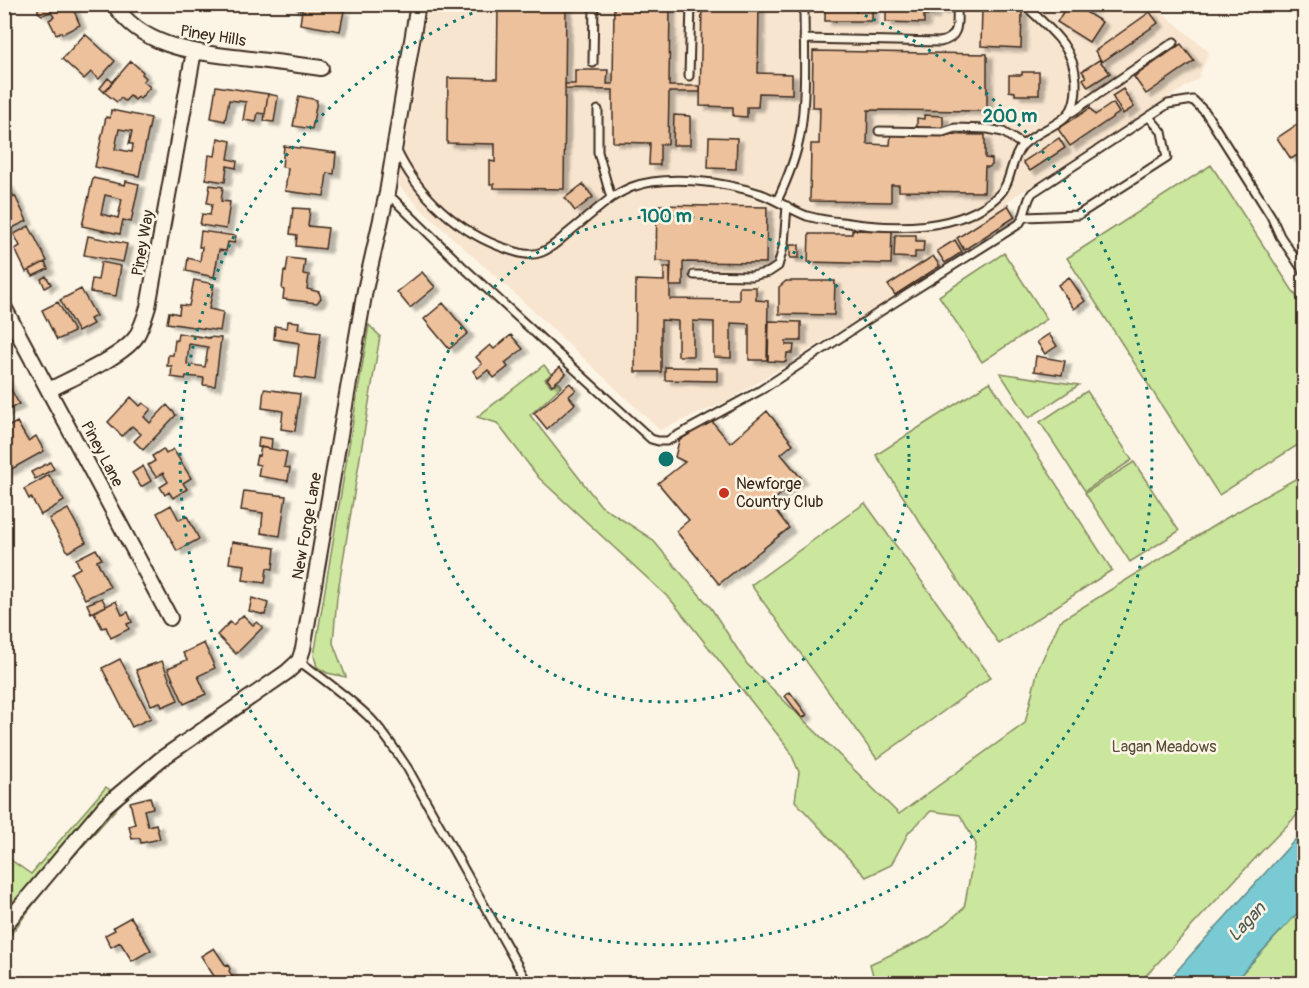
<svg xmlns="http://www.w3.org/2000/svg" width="1309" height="988" viewBox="0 0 1309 988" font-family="Pangolin,sans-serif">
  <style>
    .built { fill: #f8e5cf }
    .green { fill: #cbe69d; stroke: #83885e; stroke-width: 1.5 }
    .water { fill: #79cad2; stroke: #608a8a; stroke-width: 1.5 }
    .building { fill: #eec19d; stroke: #3b2a1e; stroke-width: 1.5; fill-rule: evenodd; filter: url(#shadow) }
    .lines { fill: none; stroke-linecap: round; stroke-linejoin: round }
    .service-casing { stroke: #3b2a1e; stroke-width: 11 }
    .minor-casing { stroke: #3b2a1e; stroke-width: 18 }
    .service { stroke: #fcf5e5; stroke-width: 7 }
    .minor { stroke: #fcf5e5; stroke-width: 14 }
    .ring { fill: none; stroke: #0f766e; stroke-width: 3; stroke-dasharray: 3 6 }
    .poi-dot { fill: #c8321e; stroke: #fcf5e5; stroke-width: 2 }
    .labels { text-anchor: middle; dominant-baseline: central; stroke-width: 5; stroke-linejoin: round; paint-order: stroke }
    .street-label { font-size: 16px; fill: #3b2a1e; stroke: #fcf5e5 }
    .poi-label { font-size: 16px; fill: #3b2a1e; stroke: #fcf5e5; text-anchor: start }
    .park-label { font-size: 16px; fill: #585037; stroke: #fcf5e5 }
    .water-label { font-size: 18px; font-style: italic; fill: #4e5a54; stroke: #fcf5e5 }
    .centre { fill: #0f766e; stroke: #fcf5e5; stroke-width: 3 }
    .ring-label { font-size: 18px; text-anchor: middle; font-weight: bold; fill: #0f766e; stroke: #fcf5e5; stroke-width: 5; stroke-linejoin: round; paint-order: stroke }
  </style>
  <defs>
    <filter id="shadow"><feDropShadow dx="6" dy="4" stdDeviation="1.5" flood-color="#0004"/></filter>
  </defs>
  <rect width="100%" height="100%" fill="#fcf5e5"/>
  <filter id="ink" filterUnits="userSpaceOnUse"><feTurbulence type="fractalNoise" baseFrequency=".0167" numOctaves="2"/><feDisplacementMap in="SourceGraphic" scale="12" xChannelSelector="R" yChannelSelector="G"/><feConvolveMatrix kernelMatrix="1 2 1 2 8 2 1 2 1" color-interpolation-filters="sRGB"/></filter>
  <g filter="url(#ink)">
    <path class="built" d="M428,5H1154L1209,52L1198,79L1008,201L1017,217L897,295L728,401L660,430L527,305L424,212L398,185Z"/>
    <path class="green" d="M1211,165L1304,308V441L1219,495L1067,258Z
      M1004,253L1047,319L982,362L939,296Z
      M369,325L380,336L337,597L333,643L346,677L327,673L317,667L314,656Z
      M544,365L551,374L545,379L551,386L558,382L562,386L530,415L601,506L652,539L662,551L711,608L747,664L899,814L1025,723L1038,669L1060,621L1228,517L1304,474V808L1263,850L1139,983H875L870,964L928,938L964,908L976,844L960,815L931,811L909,832L891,865L866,877L795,801L799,772L789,749L671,600L539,478L497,423L477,417Z
      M1000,373L1079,385L1029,418Z
      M990,382L1112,570L999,644L876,455Z
      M1087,391L1132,460L1085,491L1040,422Z
      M1134,462L1179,531L1130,562L1085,493Z
      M865,503L991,677L877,759L751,585Z
      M106,787L124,800L48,885L5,942V856L31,874Z
      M1304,906V983H1233Z"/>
    <path class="water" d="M1304,830V906L1233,983H1166L1197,948Z"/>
    <path class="building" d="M43,4H71L80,25L62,34L61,32L56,34L49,20L54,17L51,12L42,15L38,12V8Z
      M292,4H308V7L321,9V4H338L337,9L344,11L340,31L300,24L302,10L292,8Z
      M498,4H566L564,189L494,188V184H490V161L495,162V144L447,143L448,78L497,79Z
      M614,4H670L669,86H700V92H669L668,144H660V165H649L650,143L613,142V90L565,89V84H575V70H608L607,84H613Z
      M702,4H759L758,73L792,74V94L759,93L758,107H747V117L733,116V107L700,106Z
      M825,4L872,6V21H825Z
      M886,4H924V23L886,22Z
      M926,4H944L943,10H933V15H926Z
      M1068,4H1096L1092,10L1087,6L1084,11L1102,22L1089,42L1057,22Z
      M982,9L1022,11L1021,48L981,46Z
      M1150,12L1158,23L1102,62L1095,51Z
      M85,34L115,61L99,79L91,72L84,79L62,59Z
      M1181,44L1194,61L1146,94L1134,77Z
      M813,51L987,54V111L868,110L867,144L890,145L891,134L985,135V158L992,159V165L989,167H985L984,192L899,191V185H891V202L810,201L811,144H819L820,107H812Z
      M1099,60L1110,73L1088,87L1083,79L1086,77L1082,71Z
      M131,61L143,72L142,74L146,78L143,81L150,87L140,99L138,97L135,100L130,96L125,101L121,98L117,102L104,92Z
      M1022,72H1039V95H1015V92L1009,91V75H1022Z
      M108,78L113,82L104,92L100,88Z
      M216,86L268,94L265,114L258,113L256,122L243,120L246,102L229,100L225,121L211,118Z
      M1123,89L1134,107L1123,114L1112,96Z
      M268,94L278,96L274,122L264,121Z
      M299,96L317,100L312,129L293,126Z
      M1113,103L1119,113L1070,146L1058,129L1090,108L1095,115Z
      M111,110L151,118L139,176L95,167L106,117L110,118ZM119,129L132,131L129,144H133L132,152L115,149Z
      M674,115L690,116V145H673Z
      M924,115L943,116V129H917V118L924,119Z
      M1304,120V163L1299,154L1291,159L1277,138Z
      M709,137L737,138L736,169L708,168Z
      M218,138L231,141L228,159L237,161L236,168L227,166L225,182L206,179L209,155L215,156Z
      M1059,138L1065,148L1030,171L1023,162Z
      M284,146L336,153L334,174L327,173L324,196L285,191L288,168L282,167Z
      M93,178L125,185L126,181L139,184L131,222L123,220L120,234L82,226ZM105,195L122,199L118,218L101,214Z
      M7,184L13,195L4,199V185Z
      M583,184L593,197L575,211L565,198Z
      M210,185L223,187L221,201L230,202L226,229L200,225L202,214L210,215L212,204L207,203Z
      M15,196L27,221L6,231L4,228V219L6,218L4,215V201Z
      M657,205L767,207L766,263L683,262V286H670L671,262L656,261Z
      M1008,205L1015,217L964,250L957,238Z
      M293,208L310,209L308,226L328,228L325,249L296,246L297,235L290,234Z
      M29,226L47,261L26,272L15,249L20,246L14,234Z
      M852,230L892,231L891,264L808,262L809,234H852Z
      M201,231L236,236L234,243L228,242L226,251L219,250L214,277L186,271L188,258L200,261L202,247H199Z
      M895,235H916V241H924L923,252H915V258L894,257Z
      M88,236L127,244L123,262L84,255Z
      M955,240L962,252L945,263L937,251Z
      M790,245H799V258H790Z
      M933,256L940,266L895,295L888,285Z
      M288,258L305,260L303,274L309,275L307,289L319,292L321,298L317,303L283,299L284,290L282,289L284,271L286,272Z
      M45,262L48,269L33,276L29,270Z
      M101,262L121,266L116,296L90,292L92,279L98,280Z
      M664,267H670V299L739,300V287H756V300L768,301L767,360H749V324L731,323V358L714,357V322L693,321V356H678V321L661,320V372H635L636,280L664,281Z
      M422,272L435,287L410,308L397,292Z
      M46,276L51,284L45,288L41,279Z
      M1069,277L1085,301L1074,309L1058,285Z
      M194,280L214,284L209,309L223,312L220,331L167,323L169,312L179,314L180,305L189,306Z
      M786,281H835L834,315L779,314V287Z
      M81,289L96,316L90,319L93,324L78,332L60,300Z
      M58,302L74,332L57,340L42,310Z
      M443,303L468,333L449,349L424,319Z
      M288,321L299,322L298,329L321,332L315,380L295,377L299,343L274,339L275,326L287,328Z
      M769,321L801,322V341H786V345H794L793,353H787L786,362L768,361Z
      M178,333L209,338V337L221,338L215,386L203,385L204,378L186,376L185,379L171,377L172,366H167L168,355H173L175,340H177ZM189,344L208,347L205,367L187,364Z
      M1049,334L1057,346L1045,354L1037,342Z
      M511,335L523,349L505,363L508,367L494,378L488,370L478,378L473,371L482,364L476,357L490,345L494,349Z
      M1036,356L1065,361L1062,375L1034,371Z
      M560,367L566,374L552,385L547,379Z
      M665,367L717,368V381L665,380Z
      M4,377L19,404L4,412Z
      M570,383L576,390L569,396L575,404L547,429L534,413Z
      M264,389L300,394L295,431L281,429L283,411L262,408Z
      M131,397L140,406L143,403L151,409L144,417L150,423L167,405L176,415L143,450L134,441L141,434L132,426L122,436L108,422Z
      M767,411L793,444L781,454L801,478L770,503L789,528L719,584L676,531L689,520L658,483L685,462L675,457L679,441L710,419L730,443Z
      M17,422L28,441L36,436L44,451L8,471H4V459L10,456L4,447V429Z
      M259,437L272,439L271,449L258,447Z
      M261,447L287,452L284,467L290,468L288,481L258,476L260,465L255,464L257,455L259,456Z
      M163,449L166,454L173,449L191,478L183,483L187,489L173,498L169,492L165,495L160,487L168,482L163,473L156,477L148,465L155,461L152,456Z
      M50,462L54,469L35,479L31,472Z
      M143,466L151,481L141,487L132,473Z
      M49,475L64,501L41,515L31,497L29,499L24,489Z
      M244,491L286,496L280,536L261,533L263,513L241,510Z
      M171,505L179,520L187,516L199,539L177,551L157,513Z
      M68,509L86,542L68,552L49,519Z
      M232,542L275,548L273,569L267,568L265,583L243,580L245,565L229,563Z
      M96,549L102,559L97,561L110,587L85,599L71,573L80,568L76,559Z
      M102,598L106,606L91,613L87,604Z
      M252,598L268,603L265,615L249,611Z
      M116,601L122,615L128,612L132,622L127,624L129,629L111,638L106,627L102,628L94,612Z
      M243,615L253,625L257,622L263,627L236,654L217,635L230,622L233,625Z
      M204,643L215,668L198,676L206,694L184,704L168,668L187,660L183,653Z
      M120,659L151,718L132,727L102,668Z
      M162,661L178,700L162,707L160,702L151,705L136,670Z
      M790,692L807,715L802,718L785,696Z
      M150,797L153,808L144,810L148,826L156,824L160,839L141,843L140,838L132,839L129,826L135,824L130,802Z
      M131,917L151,950L132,961L120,942L111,947L105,935L115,930L113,927Z
      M214,948L226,966L228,965L230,969L229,971L235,981L230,984H219L201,956Z"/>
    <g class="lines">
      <g class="service-casing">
        <path id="service" d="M804,39L940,42C961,38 957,21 957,4
          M593,63L594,4
          M689,76L691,4
          M598,110V152L611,198
          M1072,112L1174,42
          M879,131L943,132L955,128L988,129L1003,132L1023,145
          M396,149C417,195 459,233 507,249C518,253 530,257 542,252C552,248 560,240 568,233C583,221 597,209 611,198C618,194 624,190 632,187C668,174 725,182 761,194C777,200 791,210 807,216C818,219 830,221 842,222C892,230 960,232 999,195C1012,182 1010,160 1022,146C1035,131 1064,125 1072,108C1076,99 1076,91 1076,81C1074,45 1048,28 1024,4
          M387,193L462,266L651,439L658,441H667L761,390L881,311L1019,224C1027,214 1025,204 1032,193L1168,104L1193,100L1206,113L1271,216L1280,236L1304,272
          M777,201C787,180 796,158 800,135C807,95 804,45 804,4
          M1025,217L1078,215L1167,158L1162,132L1149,117
          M694,275L752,276L769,272L778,266L784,244L787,206
          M299,661C323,679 347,696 369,717C384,732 396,751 408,769L528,984"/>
      </g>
      <g class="minor-casing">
        <path id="minor" d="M114,4C142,48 195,52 242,58C268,61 294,64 321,68
          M4,307L170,618
          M49,390C72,378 122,357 136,337C141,328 145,317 148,307L194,51
          M4,926L105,806L161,759L287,672L299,661L303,649L365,290L387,193L418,4"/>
      </g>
      <use href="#service" class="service"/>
      <use href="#minor" class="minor"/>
    </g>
  </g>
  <g class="ring">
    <circle cx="666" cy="459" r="243"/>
    <path d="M840 5A486 486 0 1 1 492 5"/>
  </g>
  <circle class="poi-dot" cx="724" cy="493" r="6"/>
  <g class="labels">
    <g class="street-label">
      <text transform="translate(213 36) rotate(9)">Piney Hills</text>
      <text transform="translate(143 243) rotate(-80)">Piney Way</text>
      <text transform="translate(102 454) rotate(62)">Piney Lane</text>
      <text transform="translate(307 526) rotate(-80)">New Forge Lane</text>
    </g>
    <g class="poi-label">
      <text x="736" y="484">Newforge<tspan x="736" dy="18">Country Club</tspan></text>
    </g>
    <g class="park-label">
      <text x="1164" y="747">Lagan Meadows</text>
    </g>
    <g class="water-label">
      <text transform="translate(1247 922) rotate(-47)">Lagan</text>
    </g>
  </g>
  <circle cx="666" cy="459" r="9" class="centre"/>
  <g class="ring-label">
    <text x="1010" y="122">200 m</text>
    <text x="666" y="222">100 m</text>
  </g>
  <rect width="1309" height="988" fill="none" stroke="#fcf5e5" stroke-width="24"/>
  <rect x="12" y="12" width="1285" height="964" fill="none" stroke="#3b2a1e" stroke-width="2" filter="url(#ink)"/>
</svg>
